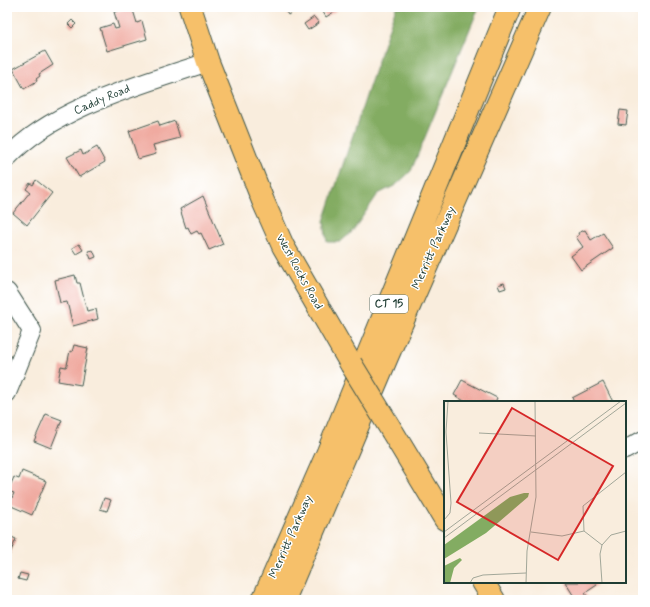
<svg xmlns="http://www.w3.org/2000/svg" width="650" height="607" viewBox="0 0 650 607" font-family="Mynerve,sans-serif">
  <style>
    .forest { fill: #83ac62; stroke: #51744b }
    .building { fill: #f0aaa0 }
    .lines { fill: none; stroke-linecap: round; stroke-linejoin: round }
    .minor-casing { stroke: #40574d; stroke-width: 20 }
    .major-casing { stroke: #40574d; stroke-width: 24 }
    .highway-casing { stroke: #40574d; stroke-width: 24 }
    .minor { stroke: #fff; stroke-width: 18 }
    .major { stroke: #f6c06b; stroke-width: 22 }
    .highway { stroke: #f6c06b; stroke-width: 22 }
    .major-bridge-casing { stroke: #40574d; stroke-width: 24; stroke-linecap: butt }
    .major-bridge { stroke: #f6c06b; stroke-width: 22 }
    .labels { text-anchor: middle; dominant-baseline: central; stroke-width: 3; stroke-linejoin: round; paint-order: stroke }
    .shield { fill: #fff; stroke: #627771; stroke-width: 1 }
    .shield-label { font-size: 11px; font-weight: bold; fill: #1f3d34 }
    .street-label { font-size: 12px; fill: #1f3d34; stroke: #fff }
    .inset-road { fill: none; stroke: #a2a799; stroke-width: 1 }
    .view { fill: #d62828; fill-opacity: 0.15; stroke: #d62828; stroke-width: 2 }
    .inset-edge { fill: none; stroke: #1f3d34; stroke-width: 2 }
  </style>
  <rect width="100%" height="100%" fill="#fff"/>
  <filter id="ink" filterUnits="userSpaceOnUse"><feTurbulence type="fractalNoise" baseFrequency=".025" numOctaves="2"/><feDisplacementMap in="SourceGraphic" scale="8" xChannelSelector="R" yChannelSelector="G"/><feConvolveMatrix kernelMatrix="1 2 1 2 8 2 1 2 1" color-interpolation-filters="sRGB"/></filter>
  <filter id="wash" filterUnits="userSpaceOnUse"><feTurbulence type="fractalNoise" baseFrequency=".012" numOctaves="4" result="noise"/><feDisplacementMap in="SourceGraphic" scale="16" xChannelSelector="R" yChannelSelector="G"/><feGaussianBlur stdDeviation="0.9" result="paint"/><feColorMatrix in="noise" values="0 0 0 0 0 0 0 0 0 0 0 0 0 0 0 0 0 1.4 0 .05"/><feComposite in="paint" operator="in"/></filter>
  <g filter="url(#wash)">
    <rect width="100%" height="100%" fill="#f9eddd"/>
    <path class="forest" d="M396,7H479L411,171L396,185L378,194L352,232L340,242H327L324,221Z"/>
    <g id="blocks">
      <path class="building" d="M132,7L137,23L142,21L147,39L107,51L100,28L113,24L115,29L119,28L114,12Z
        M283,7H292L294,11L288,15Z
        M330,7L337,10L326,17L323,12Z
        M314,17L319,23L308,30L304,24Z
        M72,20L76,24L72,28L68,24Z
        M45,51L53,65L39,74L40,76L36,79L37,81L24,89L13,69Z
        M620,110L628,111L626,125L618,124Z
        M158,121L160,126L175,121L180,138L153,145L156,154L138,159L129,131Z
        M97,147L105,162L79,177L67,157L81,150L83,155Z
        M36,180L52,193L27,225L13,213L30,192L26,189L30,183L33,185Z
        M203,196L223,244L209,250L201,233L199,234L197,231L191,234L188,227L186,228L180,209Z
        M585,230L591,240L603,233L613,248L581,270L571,256L583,247L576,237L579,235L578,233Z
        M79,244L83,250L76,254L72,248Z
        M93,250L96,257L91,259L88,251Z
        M75,275L77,283H80L87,311L96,309L98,319L73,326L67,302L60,303L55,280Z
        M504,283L506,288L500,290L498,285Z
        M74,345L88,348L81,385L58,381L61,366L66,367L67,365L70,351L72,352Z
        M462,380L497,398L495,402H466L454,395Z
        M603,382L613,402H574L572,398Z
        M46,414L62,420L51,448L34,441Z
        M22,471L46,481L32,515L9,505L14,493L8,491L14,477L19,479Z
        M104,498L111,500L107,511L100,509Z
        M7,535L16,539L7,561Z
        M20,573L28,575L26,581L18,579Z
        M565,582H595L597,585L585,593L589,600H573L575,598Z"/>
    </g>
  </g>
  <g filter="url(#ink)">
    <use href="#blocks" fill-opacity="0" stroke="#40574d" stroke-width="1"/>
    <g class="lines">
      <g class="minor-casing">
        <path id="minor" d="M7,158C54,107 143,84 208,62
          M7,292L32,331L7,393
          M625,450L643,440"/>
      </g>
      <g class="major-casing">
        <path id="major" d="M190,7L208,62L263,201L283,246L351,364
          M392,431L445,519
          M483,582L494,600"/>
      </g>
      <g class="highway-casing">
        <path id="highway" d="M263,600L328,452L510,7
          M284,600L387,357L540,7"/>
      </g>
      <use href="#minor" class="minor"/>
      <use href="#major" class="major"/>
      <use href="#highway" class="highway"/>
      <g class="major-bridge-casing">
        <path id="major-bridge" d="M351,364L392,431"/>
      </g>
      <use href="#major-bridge" class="major-bridge"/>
    </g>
  </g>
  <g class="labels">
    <rect class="shield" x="370" y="295" width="38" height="18" rx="3"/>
    <g class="shield-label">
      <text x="389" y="304">CT 15</text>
    </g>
    <g class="street-label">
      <text transform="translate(102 100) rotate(-23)">Caddy Road</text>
      <text transform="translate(434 248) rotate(-66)">Merritt Parkway</text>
      <text transform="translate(299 272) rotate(61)">West Rocks Road</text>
      <text transform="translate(291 537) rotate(-66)">Merritt Parkway</text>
    </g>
  </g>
  <g transform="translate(444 401)">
    <rect width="182" height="182" fill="#f9eddd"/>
    <path d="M80,92H85L84,96L42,132L0,158V144L66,96ZM16,157L18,159L10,167L6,182H0V165Z" fill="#83ac62"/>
    <path class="inset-road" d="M35,32L92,35M0,119L6,112L7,102L2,31L4,0M140,130L139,105L182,71M140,130L158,144L167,134L182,130M0,131L177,0M87,131L118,135L140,130M0,137L182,2M26,182L29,177L39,174L82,172M82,182L83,150L92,96L91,0M158,182L156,153L158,144"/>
    <path class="view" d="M68,7L169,65L114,159L13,101Z"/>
    <rect width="182" height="182" class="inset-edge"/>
  </g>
  <rect width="650" height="607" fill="none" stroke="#fff" stroke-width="24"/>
</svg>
